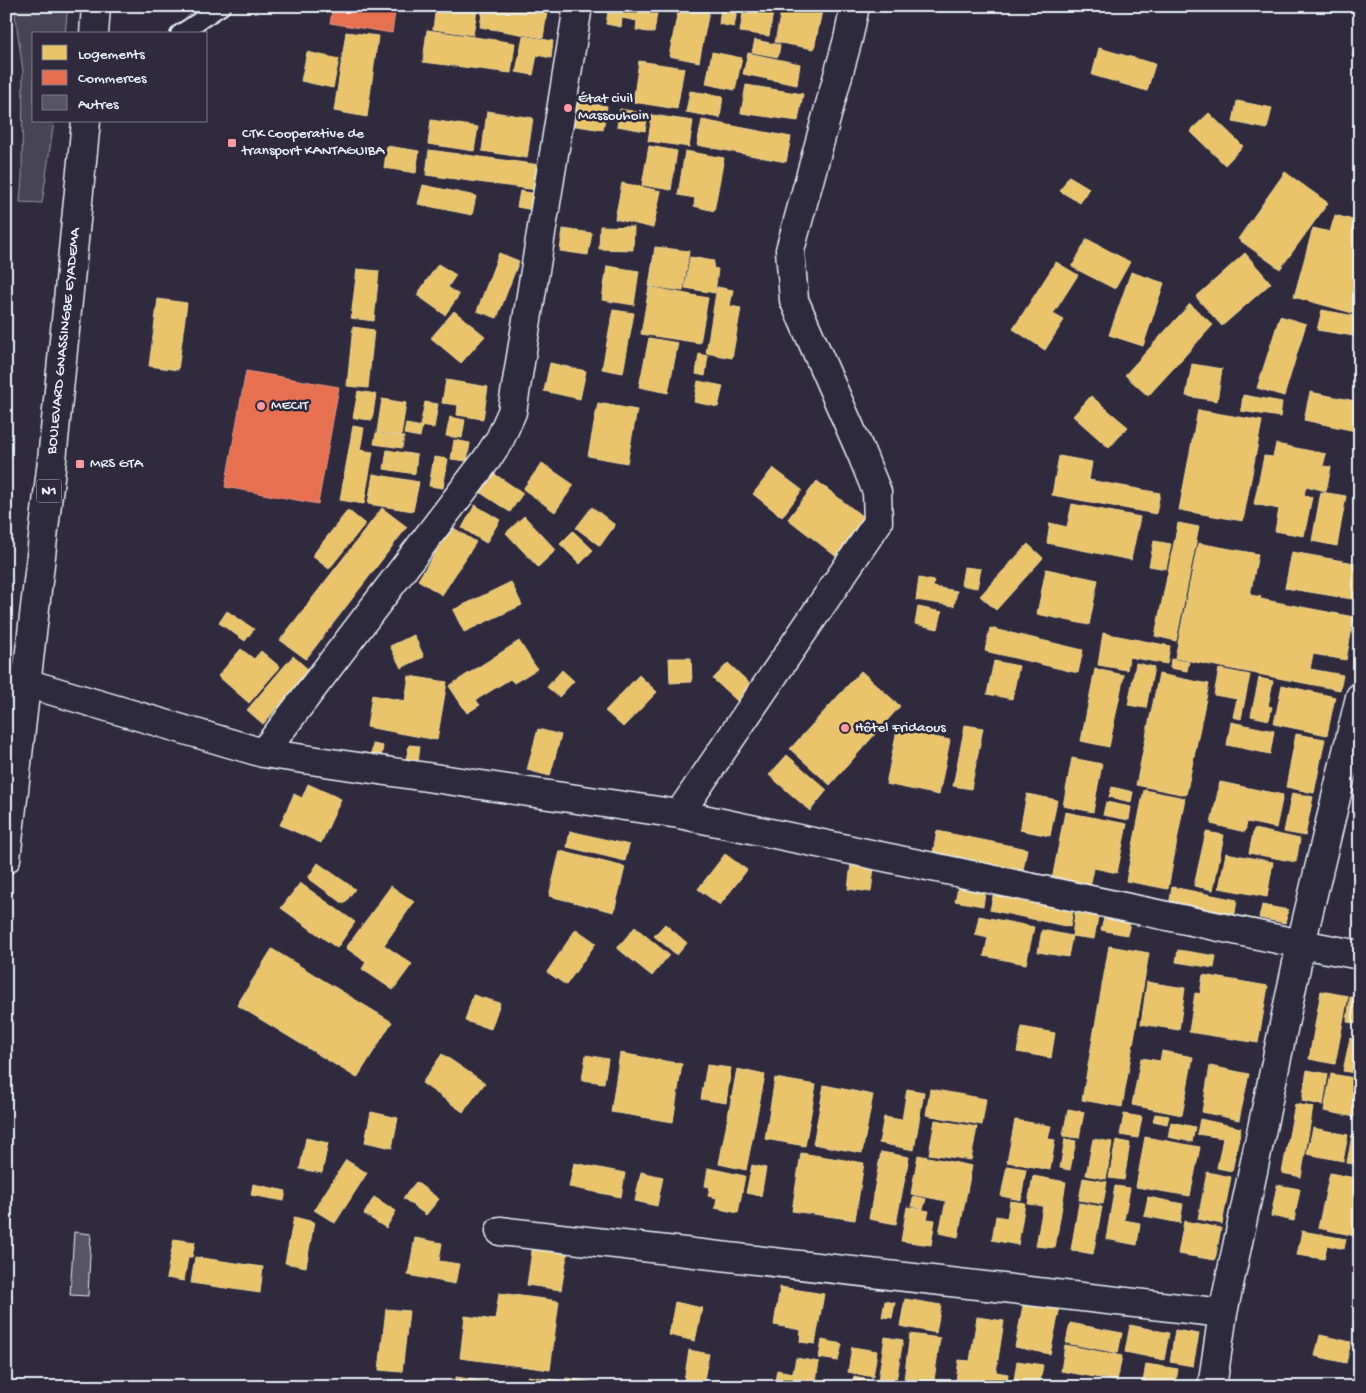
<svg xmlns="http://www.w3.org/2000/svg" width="1366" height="1393" viewBox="0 0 1366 1393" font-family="'Gochi Hand',sans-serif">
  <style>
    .green { fill: #464455; stroke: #979aa6 }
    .homes { fill: #e9c46a; stroke: #e9d295 }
    .shops { fill: #e76f51; stroke: #e79683 }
    .building { fill: #575565; stroke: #e8f1f8 }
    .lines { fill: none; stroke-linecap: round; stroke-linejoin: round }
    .service-casing { stroke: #e8f1f8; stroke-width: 20 }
    .minor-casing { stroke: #e8f1f8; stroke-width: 31 }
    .trunk-casing { stroke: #e8f1f8; stroke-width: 31 }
    .service { stroke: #2f2a3d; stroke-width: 16 }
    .minor { stroke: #2f2a3d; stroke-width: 28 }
    .trunk { stroke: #2f2a3d; stroke-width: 28 }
    .poi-dot { fill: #ff9aa2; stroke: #2f2a3d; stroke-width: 2 }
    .labels { text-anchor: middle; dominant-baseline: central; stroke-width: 5; stroke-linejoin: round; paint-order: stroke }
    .shield { fill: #2f2a3d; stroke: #b0b5c0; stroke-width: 1 }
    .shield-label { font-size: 14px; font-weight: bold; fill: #e8f1f8 }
    .poi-label { font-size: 15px; fill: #e8f1f8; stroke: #2f2a3d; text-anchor: start }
    .street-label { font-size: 15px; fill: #e8f1f8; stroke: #2f2a3d }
  </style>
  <rect width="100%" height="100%" fill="#2f2a3d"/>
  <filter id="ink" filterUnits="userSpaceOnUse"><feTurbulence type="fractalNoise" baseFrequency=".02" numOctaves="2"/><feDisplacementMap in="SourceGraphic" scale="10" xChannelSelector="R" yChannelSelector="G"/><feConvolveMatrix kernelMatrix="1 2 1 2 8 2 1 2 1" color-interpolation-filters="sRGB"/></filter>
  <g filter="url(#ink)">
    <path class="green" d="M14,6H68L65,34H34V121H54L42,203L20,202L22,178L23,71Z"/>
    <path class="homes" d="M436,6H465V8L477,10L473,35L433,29Z
      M483,6H548L543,38L480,27Z
      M609,6H658L654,33L636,30L637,21L622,18L621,27L606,24Z
      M679,6H710L699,62L669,56Z
      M721,6H738L734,27L719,24Z
      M744,6H774L769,36L740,32Z
      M782,6H823L814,49L775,42Z
      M427,30L515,43L511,73L423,62Z
      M346,32L378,36L367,117L334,111Z
      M523,36L553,41L551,58L537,55L533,75L516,72Z
      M1360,36V59L1352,56Z
      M755,40L780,45L778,57L752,52Z
      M1099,48L1155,64L1147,91L1092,75Z
      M307,52L339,59L333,88L301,81Z
      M712,52L742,58L735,90L706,84Z
      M748,53L800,64L797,85L743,74Z
      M639,61L684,68L677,109L633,102Z
      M746,85L803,94L798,121L741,113Z
      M690,91L723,96L720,118L686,112Z
      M574,101L607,106L603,130L570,125Z
      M1237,101L1272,108L1267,129L1233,122Z
      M620,109L648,114L645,131L617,126Z
      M487,111L533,118L527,158L482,151Z
      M1209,113L1243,146L1225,165L1190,131Z
      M652,115L693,121L689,147L648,141Z
      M431,120L478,127L474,151L428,144Z
      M702,120L791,137L786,162L697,145Z
      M387,146L419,151L416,173L384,168Z
      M649,146L677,151L671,190L642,185Z
      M429,150L540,165L537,190L426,175Z
      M685,151L724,158L714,211L694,206L695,198L678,195Z
      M1285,172L1328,203L1280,269L1238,239Z
      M1069,176L1089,188L1080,203L1060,191Z
      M622,183L661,191L653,228L615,219Z
      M423,185L476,196L472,215L418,204Z
      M520,191L537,194L533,210L517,207Z
      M1335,215L1360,222V315L1294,297L1313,228L1330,232Z
      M600,226L634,227L633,250L599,249Z
      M563,229L592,233L588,255L560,251Z
      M1087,239L1130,262L1115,289L1072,267Z
      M655,247L689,251L683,291L649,286Z
      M499,253L519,261L497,318L477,311Z
      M1245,253L1271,283L1222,326L1196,297Z
      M690,257L714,261L713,268L718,269L715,293L685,288Z
      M1056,262L1078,275L1053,314L1064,320L1045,350L1013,329Z
      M438,264L456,275L448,287L459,295L445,315L417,295Z
      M607,266L639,271L634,305L602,300Z
      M357,269L379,271L374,321L351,318Z
      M1131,272L1164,283L1143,346L1109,335Z
      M649,287L708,298L700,343L641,334Z
      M717,287L733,290L730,306L741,308L732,358L706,353Z
      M158,299L187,303L178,370L149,366Z
      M1190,304L1213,325L1148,396L1125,375Z
      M613,310L634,313L623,373L602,369Z
      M1322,310L1360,317V337L1317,330Z
      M454,311L485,336L461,363L431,338Z
      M1280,316L1306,324L1284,396L1257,388Z
      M353,327L374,330L368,388L347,386Z
      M649,338L678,343L668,393L639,387Z
      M699,354L708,356L705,376L696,374Z
      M550,363L586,371L580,399L544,391Z
      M1192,364L1222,369L1217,401L1186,396Z
      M446,380L488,387L483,419L457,415L458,405L442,403Z
      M698,381L723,386L718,407L694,402Z
      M358,391L376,394L372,420L353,418Z
      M1310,392L1360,402V432L1304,420Z
      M1243,395L1282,402L1280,417L1241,411Z
      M1091,396L1128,427L1109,448L1073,416Z
      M382,399L406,403L401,436L377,432Z
      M425,402L438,404L434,428L420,426Z
      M598,403L637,410L627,463L588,456Z
      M1198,410L1262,421L1243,521L1179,510Z
      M450,417L465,420L462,438L446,436Z
      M406,424L422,427L420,437L404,434Z
      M353,426L364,428L360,450L373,452L364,504L340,500Z
      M376,433L404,437L402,448L374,444Z
      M454,440L470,443L467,461L451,459Z
      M1276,444L1326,454L1323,466L1331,467L1326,491L1306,486L1304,495L1312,497L1304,536L1275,531L1279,509L1254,504L1264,456L1273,457Z
      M387,450L417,455L415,474L384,469Z
      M1059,456L1092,462L1089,480L1160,493L1156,514L1052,495Z
      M434,457L448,459L443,488L429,486Z
      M542,463L574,485L555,512L523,489Z
      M773,468L802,490L782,517L753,494Z
      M493,473L523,493L510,512L481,493Z
      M373,474L419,482L413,511L368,504Z
      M817,481L867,520L838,558L788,519Z
      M1321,492L1346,496L1337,546L1312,541Z
      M1072,504L1140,517L1131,560L1047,543L1050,523L1067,527Z
      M475,505L500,520L486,543L462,528Z
      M592,507L615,525L600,546L576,528Z
      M382,508L407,527L306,659L280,640Z
      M348,510L365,524L329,569L312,556Z
      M524,516L556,550L538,567L506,533Z
      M1178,523L1199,527L1176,641L1155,636Z
      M452,527L476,542L442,595L418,580Z
      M573,531L593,550L580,564L560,544Z
      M1154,541L1171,544L1166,569L1149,566Z
      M1198,543L1258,554L1250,595L1261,597L1260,599L1354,617L1346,660L1313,654L1310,669L1343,675L1340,690L1175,658Z
      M1028,544L1043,558L996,610L980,596Z
      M1292,552L1360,564V589L1358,600L1285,588Z
      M964,567L981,569L977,588L961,585Z
      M1046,569L1098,580L1089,625L1037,614Z
      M919,578L934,581L933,587L957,591L954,606L916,600Z
      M511,582L522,605L464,632L453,610Z
      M918,607L942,612L938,629L915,624Z
      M227,611L254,629L245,641L219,623Z
      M990,628L1083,650L1078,673L985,651Z
      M1103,633L1170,646L1167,664L1129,657L1127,670L1098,665Z
      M414,635L424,657L401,668L390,646Z
      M519,641L537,669L514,683L510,679L476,700L480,705L467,713L449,686Z
      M241,649L254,659L261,651L280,667L249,703L218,676Z
      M293,656L310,671L263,724L247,710Z
      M669,658H691L692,682L670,683Z
      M1171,659L1189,662L1187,671L1170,668Z
      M994,661L1019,666L1012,699L987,694Z
      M728,663L759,692L744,707L713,679Z
      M1136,663L1154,667L1146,708L1128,705Z
      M1095,669L1124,675L1109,747L1081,741Z
      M1219,669L1250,675L1241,719L1233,717L1237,699L1214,695Z
      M562,670L574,681L559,697L547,687Z
      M861,671L900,706L830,785L790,749Z
      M1159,674L1209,684L1186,795L1136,785Z
      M639,675L657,692L623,727L605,711Z
      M409,676L447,682L437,740L367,727L372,695L405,701Z
      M1259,678L1273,681L1268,706L1272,707L1269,720L1251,716Z
      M1282,685L1335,697L1327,735L1274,724Z
      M1231,722L1274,731L1270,754L1227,745Z
      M965,725L983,728L971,789L953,786Z
      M538,729L561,735L550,776L527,770Z
      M897,730L950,740L939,795L886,784Z
      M1296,734L1325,739L1314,793L1286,787Z
      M373,744L383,746L380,765L370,763Z
      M409,745L420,746L417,772L404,770Z
      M787,755L827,790L810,811L769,775Z
      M1072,758L1102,764L1093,812L1063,806Z
      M1220,782L1283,795L1276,828L1247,822L1245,832L1211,824Z
      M308,784L341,799L321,843L280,825L294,794L302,798Z
      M1112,787L1133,792L1131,802L1109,797Z
      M1144,790L1185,798L1168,889L1126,881Z
      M1292,793L1313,797L1305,836L1284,832Z
      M1027,794L1057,800L1050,836L1020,830Z
      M1106,802L1131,807L1129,820L1103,815Z
      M1065,812L1127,824L1117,873L1094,868L1090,887L1052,880Z
      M1254,829L1300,839L1296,862L1249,853Z
      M570,831L629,845L625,861L567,847Z
      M937,831L1027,849L1021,881L931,863Z
      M1206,832L1224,835L1213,890L1194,886Z
      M560,851L625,867L614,912L549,896Z
      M1226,853L1273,862L1267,897L1219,888Z
      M725,854L747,870L720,905L698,889Z
      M318,863L355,889L344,904L308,878Z
      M851,864L874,867L871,892L848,889Z
      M300,883L355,922L337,948L281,908Z
      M391,886L414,902L384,945L412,964L393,990L362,969L366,962L346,948Z
      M1172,887L1237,900L1234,919L1169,906Z
      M958,888L985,893L983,906L955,901Z
      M995,888L1074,905L1070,927L990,910Z
      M1262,905L1288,910L1285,923L1259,918Z
      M1075,913L1098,917L1094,939L1072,936Z
      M979,916L1034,927L1026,964L984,956L988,938L975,935Z
      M1104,918L1130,924L1127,935L1101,930Z
      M665,924L687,943L677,955L654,936Z
      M635,927L669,955L652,976L617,948Z
      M576,929L596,943L566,985L547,972Z
      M1042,930L1072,936L1068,957L1038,952Z
      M1109,946L1149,953L1122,1107L1082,1100Z
      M272,949L392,1022L357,1078L237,1005Z
      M1178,950L1216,956L1214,968L1176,962Z
      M1203,975L1268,986L1258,1043L1189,1032L1195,993L1200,994Z
      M1147,982L1185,988L1179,1030L1141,1024Z
      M1321,991L1348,996L1335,1064L1309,1059Z
      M473,995L500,1003L491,1029L465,1021Z
      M1350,997L1360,998V1024L1347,1022Z
      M1022,1027L1055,1033L1051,1058L1017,1052Z
      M1350,1038L1360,1040V1074L1343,1071Z
      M1162,1051L1193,1057L1182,1115L1132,1105L1141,1058L1160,1061Z
      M620,1053L682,1064L673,1122L611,1112Z
      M442,1054L485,1083L463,1112L422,1083Z
      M586,1055L608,1059L604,1083L582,1080Z
      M707,1065L731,1068L726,1103L701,1099Z
      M1210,1066L1249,1074L1239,1120L1202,1112Z
      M737,1069L765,1075L746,1170L719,1164Z
      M1307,1070L1328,1074L1323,1105L1302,1101Z
      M1331,1074L1360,1079V1118L1324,1111Z
      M775,1078L816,1085L805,1146L765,1139Z
      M824,1085L873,1095L862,1153L813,1144Z
      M907,1089L924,1092L914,1150L879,1143L884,1117L902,1120Z
      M930,1089L986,1099L982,1125L926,1115Z
      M1295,1104L1313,1107L1301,1177L1282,1173Z
      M1068,1109L1084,1112L1079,1138L1063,1136Z
      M371,1112L398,1118L392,1148L365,1142Z
      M1124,1114L1142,1117L1138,1138L1120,1135Z
      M1155,1114L1169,1116L1167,1124L1153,1121Z
      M1200,1119L1241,1128L1232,1171L1217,1168L1223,1138L1197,1134Z
      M935,1120L977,1127L971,1160L929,1154Z
      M1015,1120L1051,1126L1048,1139L1055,1140L1050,1170L1007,1162Z
      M1171,1122L1195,1127L1192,1142L1168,1137Z
      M1313,1128L1348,1135L1343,1161L1307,1154Z
      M1352,1135L1360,1137V1165L1347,1163Z
      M1145,1137L1200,1147L1190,1196L1136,1187Z
      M306,1138L328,1143L322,1173L300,1169Z
      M1065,1139L1076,1141L1070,1170L1060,1168Z
      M1093,1139L1112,1142L1106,1179L1086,1175Z
      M1116,1140L1130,1143L1124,1180L1109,1178Z
      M881,1152L909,1157L896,1224L869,1219Z
      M801,1153L864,1163L855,1220L792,1211Z
      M918,1155L972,1166L958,1237L939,1233L946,1201L911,1194Z
      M346,1160L367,1173L335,1223L314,1210Z
      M574,1163L625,1173L621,1197L569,1187Z
      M752,1165L766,1168L761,1196L746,1193Z
      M1007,1166L1026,1169L1021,1200L1001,1196Z
      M708,1168L745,1176L738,1213L715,1208L717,1198L708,1196L710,1187L705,1186Z
      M641,1172L663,1177L657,1206L635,1201Z
      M1207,1172L1231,1177L1222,1224L1198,1219Z
      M1330,1173L1360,1179V1237L1318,1228Z
      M1033,1176L1066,1182L1055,1248L1036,1246L1043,1206L1028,1204Z
      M1083,1178L1107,1182L1103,1204L1079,1200Z
      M416,1182L439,1199L426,1215L403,1198Z
      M253,1184L286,1191L284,1201L251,1195Z
      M1277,1185L1300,1189L1294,1221L1271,1216Z
      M1115,1186L1130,1188L1124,1220L1140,1223L1137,1245L1106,1239Z
      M914,1196L926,1199L923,1209L911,1206Z
      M374,1197L396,1211L386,1228L364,1214Z
      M1148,1197L1183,1204L1180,1223L1144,1216Z
      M1010,1201L1025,1203L1018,1245L992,1240L996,1216L1007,1218Z
      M1079,1203L1102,1207L1093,1254L1071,1250Z
      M907,1207L929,1211L927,1219L935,1220L931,1245L901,1241Z
      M294,1217L314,1222L306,1267L285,1263Z
      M1184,1221L1221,1228L1215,1260L1178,1254Z
      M1302,1231L1346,1239L1344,1249L1327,1245L1324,1259L1297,1255Z
      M415,1238L442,1243L439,1261L459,1264L455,1284L408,1275Z
      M174,1239L195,1242L192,1257H188L184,1281L166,1278Z
      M533,1244L568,1250L561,1290L527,1285Z
      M195,1257L263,1267L260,1293L191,1283Z
      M780,1287L824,1294L815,1344L800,1342L801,1330L774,1325Z
      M499,1293L559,1301L550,1370L460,1358L465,1316L495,1320Z
      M1025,1295L1061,1302L1050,1354L1015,1347Z
      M905,1299L941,1305L936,1333L900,1326Z
      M885,1301L895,1303L892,1318L882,1317Z
      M675,1302L702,1308L695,1341L669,1335Z
      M386,1309L409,1311L402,1372L379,1370Z
      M977,1317L1004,1321L996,1372L1008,1374L1006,1387H955L959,1360L970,1361Z
      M1070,1323L1122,1333L1118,1353L1066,1343Z
      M1130,1325L1169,1333L1164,1360L1125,1352Z
      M1175,1330L1199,1334L1193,1366L1170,1362Z
      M910,1334L940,1338L933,1387H903Z
      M1320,1335L1351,1342L1346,1363L1315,1356Z
      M885,1337L903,1340L895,1387H877Z
      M822,1340L842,1344L838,1361L819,1358Z
      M1065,1345L1122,1356L1117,1381L1061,1371Z
      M852,1347L877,1351L873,1377L848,1372Z
      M689,1350L709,1354L703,1384L720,1387H683Z
      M796,1358L819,1362L815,1387H774L777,1370L793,1373Z
      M1017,1361L1043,1365L1039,1387H1013Z
      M1146,1364L1178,1369L1175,1387L1143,1382Z
      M528,1376L561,1381L560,1387H526Z
      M456,1377L498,1384V1387H455Z
      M854,1377L868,1380L867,1387H852Z
      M566,1378L613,1386V1387H565Z
      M641,1381L666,1385V1387H640Z"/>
    <path class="shops" d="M333,6H396L392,33L330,23Z
      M246,371L339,387L318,504L225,487Z"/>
    <path class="building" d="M74,1232L91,1234L88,1296L70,1295Z"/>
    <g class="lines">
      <g class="service-casing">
        <path id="service" d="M179,34L222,6"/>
      </g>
      <g class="minor-casing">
        <path id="minor" d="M6,679L26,683L263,753L679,814L1301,944L1360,955
          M263,753L487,459L500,439L512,412L578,6
          M679,814L878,522L877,492L862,455L794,300L790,250L848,39L855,6
          M500,1231L1223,1313
          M1212,1387L1223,1313L1301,944L1360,697"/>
      </g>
      <g class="trunk-casing">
        <path id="trunk" d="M94,34L96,6
          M6,859L52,460L86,121"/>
      </g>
      <use href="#service" class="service"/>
      <use href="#minor" class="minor"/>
      <use href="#trunk" class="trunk"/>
    </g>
  </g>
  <g class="poi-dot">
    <circle cx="568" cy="108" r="5"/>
    <rect x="227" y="138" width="10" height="10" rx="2.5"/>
    <circle cx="261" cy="406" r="5"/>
    <rect x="75" y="459" width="10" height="10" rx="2.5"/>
    <circle cx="845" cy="728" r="5"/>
  </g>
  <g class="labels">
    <rect class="shield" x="36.5" y="479.5" width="25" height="23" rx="4"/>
    <g class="shield-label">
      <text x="49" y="491">N1</text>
    </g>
    <g class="poi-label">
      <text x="578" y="99">État civil<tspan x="578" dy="17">Massouhoin</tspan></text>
      <text x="242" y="134">CTK Cooperative de<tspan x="242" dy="17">transport KANTAGUIBA</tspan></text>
      <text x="271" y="406">MECIT</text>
      <text x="90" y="464">MRS GTA</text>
      <text x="855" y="728">Hôtel Fridaous</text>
    </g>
    <g class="street-label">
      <text transform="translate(64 341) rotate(-84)">BOULEVARD GNASSINGBE EYADEMA</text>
    </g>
  </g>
  <rect width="1366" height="1393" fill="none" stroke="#2f2a3d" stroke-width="25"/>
  <rect x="12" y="12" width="1341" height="1368" fill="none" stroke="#e8f1f8" stroke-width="2" filter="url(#ink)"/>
  <rect x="32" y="32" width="175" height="90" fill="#2f2a3d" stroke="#797a88"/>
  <rect x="42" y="45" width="25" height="15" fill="#e9c46a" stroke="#797a88"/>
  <text x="78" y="58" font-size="15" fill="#e8f1f8">Logements</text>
  <rect x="42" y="70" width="25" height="15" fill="#e76f51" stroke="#797a88"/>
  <text x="78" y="82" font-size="15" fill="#e8f1f8">Commerces</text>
  <rect x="42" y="95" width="25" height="15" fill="#575565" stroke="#797a88"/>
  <text x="78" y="108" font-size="15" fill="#e8f1f8">Autres</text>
</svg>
